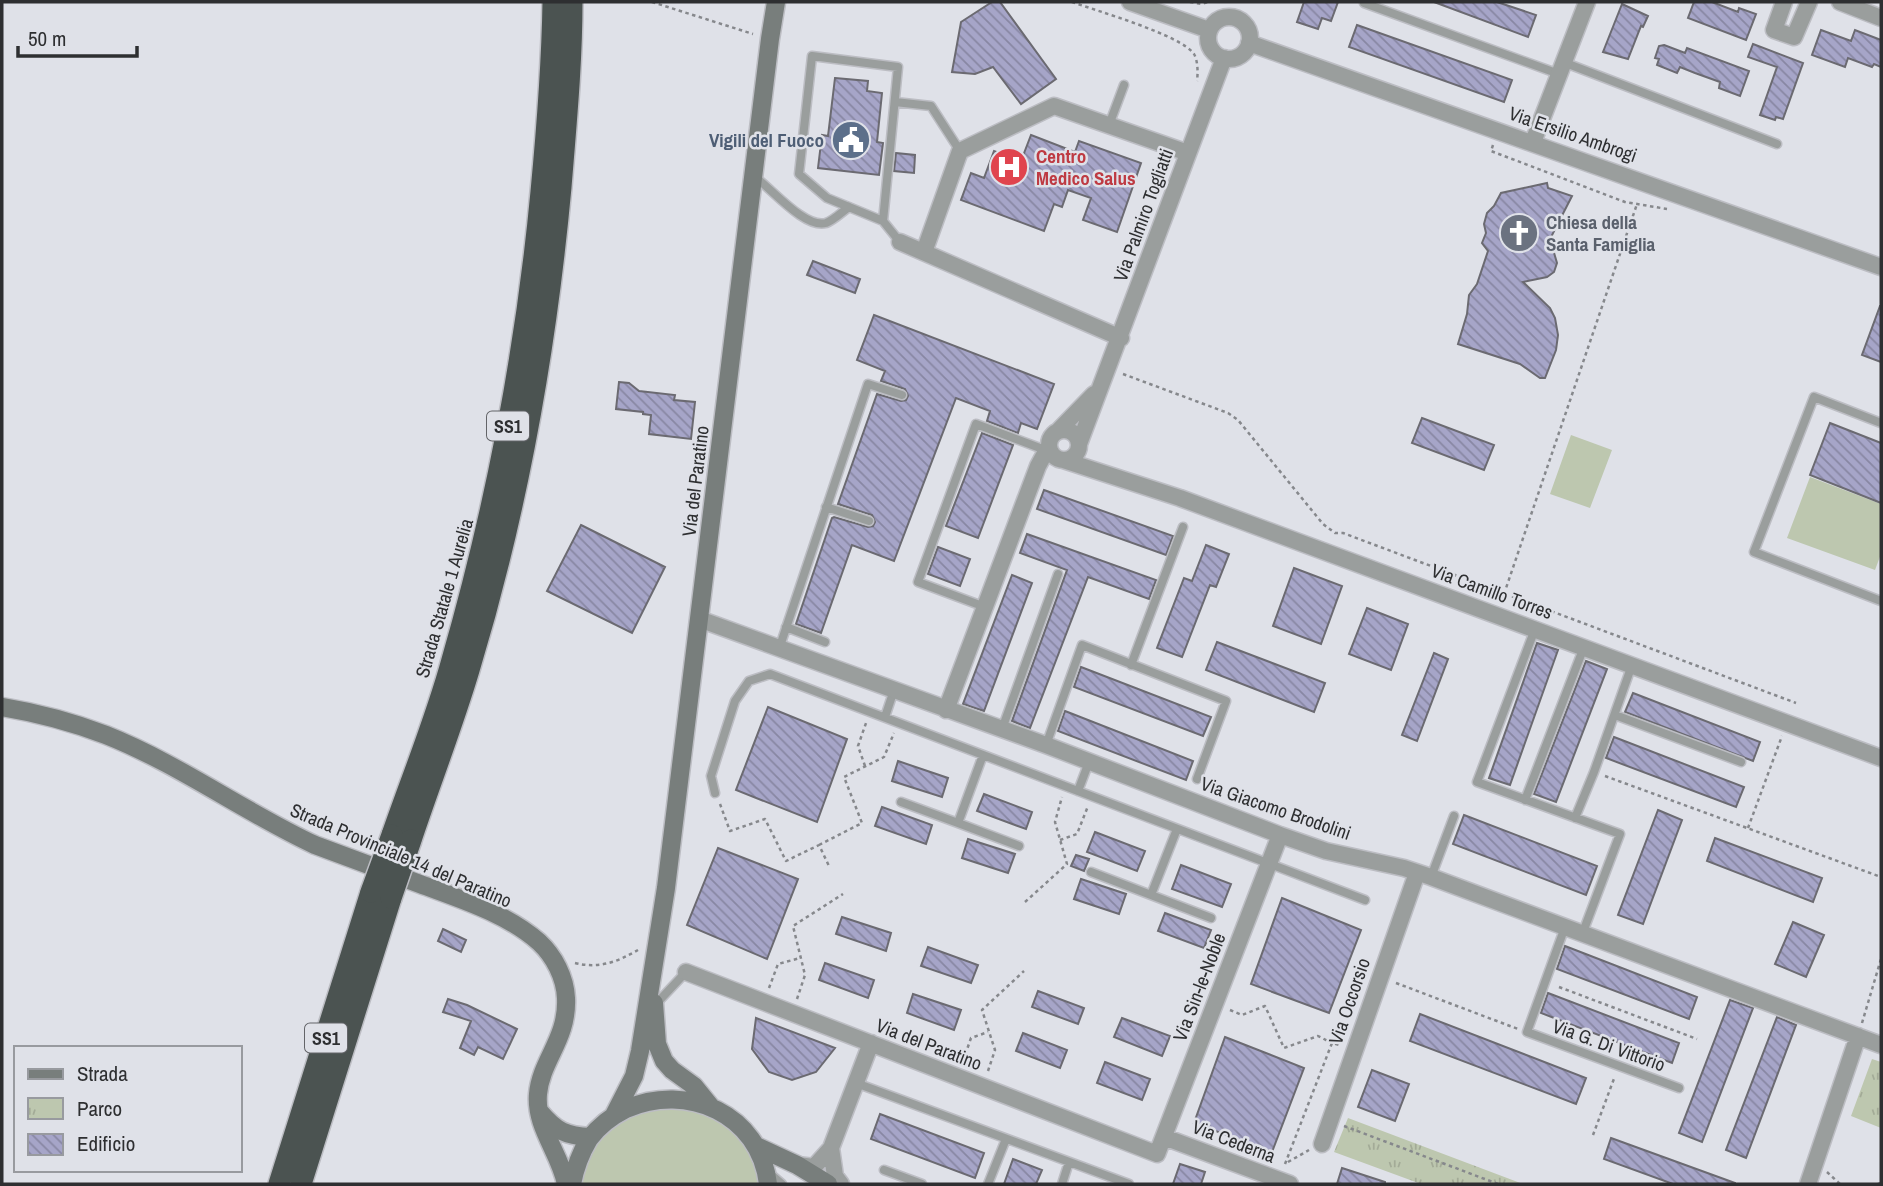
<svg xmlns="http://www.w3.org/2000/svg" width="1883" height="1186" viewBox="0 0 1883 1186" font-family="'Archivo Narrow',sans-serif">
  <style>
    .green { fill: #bdc7af }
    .park { fill: url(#park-tufts) }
    .building { fill: url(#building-back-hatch); stroke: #6b6a71; stroke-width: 2 }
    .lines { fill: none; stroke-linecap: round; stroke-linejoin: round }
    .lane-casing { stroke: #bcbdc3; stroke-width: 11 }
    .street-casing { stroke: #bcbdc3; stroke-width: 19 }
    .secondary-casing { stroke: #bcbdc3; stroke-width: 21 }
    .highway-casing { stroke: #bcbdc3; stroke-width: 24 }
    .path { stroke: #86888c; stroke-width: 2.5; stroke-dasharray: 3.5 3.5; stroke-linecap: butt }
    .lane { stroke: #9a9e9d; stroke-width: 8 }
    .street { stroke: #9a9e9d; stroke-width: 16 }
    .secondary { stroke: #787e7c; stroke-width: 18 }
    .highway { stroke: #4b5351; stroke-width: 21 }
    .highway-bridge-casing { stroke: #bcbdc3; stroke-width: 24; stroke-linecap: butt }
    .highway-bridge { stroke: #4b5351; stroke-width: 21 }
    .labels { text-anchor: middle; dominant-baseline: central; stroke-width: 5; stroke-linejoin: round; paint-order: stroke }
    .shield { fill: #dfe1e8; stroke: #636468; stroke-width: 2 }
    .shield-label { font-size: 18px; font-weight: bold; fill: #2e2f31 }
    .street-label { font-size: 19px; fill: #2e2f31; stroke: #dfe1e8 }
    .service-label { font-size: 19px; font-weight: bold; fill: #4e5e75; stroke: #dfe1e8; text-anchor: end }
    .health-label { font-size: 19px; font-weight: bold; fill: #be3a42; stroke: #dfe1e8; text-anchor: start }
    .worship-label { font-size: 19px; font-weight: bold; fill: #5b616d; stroke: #dfe1e8; text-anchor: start }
  </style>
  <defs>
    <pattern id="park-tufts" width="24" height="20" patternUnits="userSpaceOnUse" patternTransform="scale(1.75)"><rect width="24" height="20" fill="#bdc7af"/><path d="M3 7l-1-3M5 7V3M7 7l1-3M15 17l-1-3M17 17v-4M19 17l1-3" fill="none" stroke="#a3ab97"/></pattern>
    <pattern id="building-back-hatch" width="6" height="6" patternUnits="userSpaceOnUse" patternTransform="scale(1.75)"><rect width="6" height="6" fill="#a6a5c8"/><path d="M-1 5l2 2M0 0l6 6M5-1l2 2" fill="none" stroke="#8887a3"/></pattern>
  </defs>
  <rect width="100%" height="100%" fill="#dfe1e8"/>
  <path class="green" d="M1571,435L1612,450L1590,508L1550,494Z
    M1810,477L1881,504V554L1875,570L1787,538Z
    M660,1105C673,1107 691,1107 704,1112C733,1123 755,1153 758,1184H580C585,1160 596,1137 617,1122C628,1114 646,1110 660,1105Z"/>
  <path class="park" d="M1872,1059L1881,1062V1128L1851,1116Z
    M1348,1118L1523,1184H1421L1334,1152Z"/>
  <path class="building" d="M992,2H1000L1056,79L1021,104L993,67L975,74L952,72L961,22Z
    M1304,2H1338L1331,21L1322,18L1318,29L1297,22Z
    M1434,2H1497L1536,15L1528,37Z
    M1694,2H1712L1738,12L1739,8L1756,14L1746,40L1688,18Z
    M1622,4L1648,16L1643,27L1641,26L1628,59L1603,52Z
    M1357,25L1512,80L1504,102L1349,47Z
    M1821,30L1851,41L1855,30L1881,40V67L1874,64L1872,67L1848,58L1845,67L1812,55Z
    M1753,44L1803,63L1783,119L1776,117L1775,120L1760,115L1777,67L1748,57Z
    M1664,45L1685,53L1687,48L1749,71L1740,96L1719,88L1720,82L1695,73L1680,67L1677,73L1657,65L1659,59L1655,58L1659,46Z
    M835,78L868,81L867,91L882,93L877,142L883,143L879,175L818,168L822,135L828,136Z
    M1031,135L1075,152L1079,141L1141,163L1117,232L1083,220L1091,198L1068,190L1062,207L1054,204L1044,231L961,200L971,173L984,178L994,151L1021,161Z
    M896,153L915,155L914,173L894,171Z
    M1547,183L1548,188L1572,196L1550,239L1557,263L1554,272L1547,277L1523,282L1550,308L1555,318L1558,335L1556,350L1545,378H1540L1520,364L1458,344L1467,314L1469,295L1477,284L1488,251L1482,243L1486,233L1484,224L1487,213L1494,206L1501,193Z
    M813,261L860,279L855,293L807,275Z
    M1880,306H1881V362L1862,355Z
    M874,315L1054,384L1037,429L1021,423L1018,433L987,421L990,411L956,398L894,561L852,545L821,633L796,624L832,518L834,517L868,527L873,526L875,522L872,515L838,504L877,394L901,401L906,400L908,396L905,389L881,381L885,371L857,360Z
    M619,382L629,383L639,391L675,395L674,400L695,402L691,439L649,434L651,415L643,414V412L616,409Z
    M1422,418L1494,445L1484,470L1412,443Z
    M1830,423L1881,443V503L1810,475Z
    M982,433L1013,445L978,538L946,526Z
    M1044,490L1173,536L1166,555L1037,509Z
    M581,525L665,567L632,633L547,591Z
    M1027,534L1156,580L1149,599L1088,577L1030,728L1012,721L1067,570L1020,553Z
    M1206,545L1229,554L1216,587L1210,585L1182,657L1157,648L1184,578L1192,581Z
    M938,547L970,559L960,586L928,574Z
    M1294,568L1342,586L1321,644L1273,626Z
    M1012,575L1032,583L984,711L963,704Z
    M1367,608L1408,624L1391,670L1349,654Z
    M1217,642L1325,683L1314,712L1206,670Z
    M1537,643L1558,650L1510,785L1489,778Z
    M1434,653L1448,659L1417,741L1402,735Z
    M1586,661L1607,669L1556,802L1534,794Z
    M1081,667L1211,717L1203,736L1074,687Z
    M1633,693L1760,742L1753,761L1625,712Z
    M768,707L847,739L817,822L736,790Z
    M1065,711L1193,761L1186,780L1058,731Z
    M1614,737L1744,787L1736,807L1606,758Z
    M898,761L948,778L942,797L892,781Z
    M984,794L1032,812L1026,829L977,811Z
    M882,807L932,825L926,844L875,826Z
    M1658,810L1682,820L1643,924L1618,915Z
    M1464,815L1597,866L1586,895L1453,844Z
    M1095,832L1145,851L1137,871L1087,852Z
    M1715,838L1822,878L1813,902L1707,861Z
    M968,839L1015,854L1008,873L962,858Z
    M718,848L798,879L767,959L687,925Z
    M1076,855L1089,859L1084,871L1071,866Z
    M1181,865L1231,884L1222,907L1172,889Z
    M1081,879L1126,894L1119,914L1074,899Z
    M1282,898L1361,930L1329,1013L1251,984Z
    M1165,913L1211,930L1204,948L1158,931Z
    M842,917L891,933L886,951L836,934Z
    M1793,922L1824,935L1806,977L1775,964Z
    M443,929L466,940L461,952L438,941Z
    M1565,946L1697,997L1689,1019L1557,969Z
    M928,947L978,965L971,983L921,966Z
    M825,963L874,980L868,998L819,980Z
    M1038,991L1084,1008L1078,1024L1032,1007Z
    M1548,993L1679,1043L1672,1063L1541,1013Z
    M913,994L961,1010L954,1030L907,1013Z
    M448,999L467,1005L517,1029L503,1059L478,1047L474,1055L460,1048L471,1021L443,1012Z
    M1730,1000L1753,1008L1702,1142L1679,1133Z
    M1420,1014L1586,1078L1576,1104L1410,1041Z
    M1777,1017L1796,1025L1746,1158L1726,1150Z
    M756,1018L835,1048L816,1072L792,1080L769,1072L752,1049Z
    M1122,1018L1170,1036L1162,1056L1114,1037Z
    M1023,1033L1067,1050L1060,1068L1016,1051Z
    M1225,1037L1304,1068L1272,1152L1194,1123Z
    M1105,1062L1150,1079L1142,1100L1097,1083Z
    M1372,1070L1409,1084L1395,1121L1358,1107Z
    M880,1114L984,1153L975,1178L871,1139Z
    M1611,1138L1735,1183V1184H1673L1604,1159Z
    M1013,1159L1042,1170L1036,1184H1004Z
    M1180,1164L1205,1172L1201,1184H1173Z
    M1342,1168L1385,1182V1184H1337Z"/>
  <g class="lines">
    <g class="lane-casing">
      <path id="lane" d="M1364,3L1559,74
        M1563,62L1777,144
        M895,102L931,106L960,151
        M1109,125L1124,85
        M755,177C772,189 805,229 826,223C834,220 842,212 849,207
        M883,221L898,67L812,56L799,174L827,198L883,221L900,242
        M1881,423L1814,397L1754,552L1881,601
        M826,507L869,521
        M985,607L918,582L976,424L1048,451
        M786,627L825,642
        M1535,629L1477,782L1620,834L1583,932
        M779,649L868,384L902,395
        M1131,665L1183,527
        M1615,715L1741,762
        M885,717L894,690
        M1002,729L1058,574
        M1046,745L1082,645L1226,701L1197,779
        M1078,791L1089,762
        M715,793L711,776L735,701L749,681L770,674L1365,900
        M1525,800L1584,647
        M901,802L958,823L983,755
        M1575,818L1594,772L1632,665
        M958,823L1019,846
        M1091,872L1151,895L1177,829
        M1431,877L1454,816
        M1151,895L1211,918
        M1565,927L1527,1032L1679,1088
        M656,1004L686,972
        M856,1083L1129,1184
        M884,1170L922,1184
        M768,1172L782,1184
        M988,1184L1006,1139
        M1062,1184L1069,1162"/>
    </g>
    <g class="street-casing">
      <path id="street" d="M1130,2L1209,30
        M1784,2L1774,30L1794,37L1809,2
        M1840,2L1881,18
        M1208 38a21 21 0 1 1 42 0a21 21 0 1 1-42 0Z
        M1249,43L1881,267
        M1533,142L1587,2
        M900,242L1121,338
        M924,252L960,151L1054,106L1188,153
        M1049 445a15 15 0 1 1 30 0a15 15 0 1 1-30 0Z
        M1058,431L1094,394
        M1079,444L1224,58
        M1063,460L1180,498L1881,758
        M699,619L1046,745L1280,835L1326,851L1404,868L1431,877L1881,1045
        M946,710L1038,466L1044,455L1051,452
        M686,972L1157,1154L1280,835
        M1164,1137L1290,1184
        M1322,1144L1417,873
        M831,1148L835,1176L841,1184
        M797,1165L814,1167L831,1148L871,1043
        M1808,1184L1858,1036"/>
    </g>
    <g class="secondary-casing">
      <path id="secondary" d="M2,707C38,713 72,722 106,735C179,764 244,812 315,845C350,858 385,871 420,884C460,899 506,913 539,942C554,956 565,977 566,998C568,1039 541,1060 538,1094C535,1127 560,1153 566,1184
        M654,1003L657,1044L664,1061L672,1070L694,1086L711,1107
        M540,1112C556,1131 566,1136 590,1137
        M614,1115L634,1076L640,1051L666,888L770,39L776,2
        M756,1146L797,1165L828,1184
        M572,1184C575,1168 580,1154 589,1139C598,1127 612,1116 626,1109C687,1082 760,1114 768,1184"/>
    </g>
    <g class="highway-casing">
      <path id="highway" d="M392,835C412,777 436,719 452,660C496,507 526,351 541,192C547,129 552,65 553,2
        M411,840C430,783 452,727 469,670C517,512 546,350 561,187C566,125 572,63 572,2
        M279,1184L371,892
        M301,1184L391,898"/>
    </g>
    <path class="path" d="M652,2L753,34
      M1072,2C1097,11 1181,35 1194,54C1198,61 1198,73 1197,81
      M1190,2L1202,4L1208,2
      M1493,145L1491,151L1625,202L1667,209
      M1123,374L1228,413L1238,420L1323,524L1335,533H1343L1796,703
      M1504,594L1637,204
      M865,766L858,746L866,723
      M1605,776L1881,877
      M720,804L730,831L765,819L786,861L819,845L829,866
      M1748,828L1782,736
      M1060,840L1077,834L1088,806
      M819,845L862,823L844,777L884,757L894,733
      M1025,902L1067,864L1055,822L1062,797
      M575,963C599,969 617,962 638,950
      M1396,983L1518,1029
      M1559,987L1697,1039
      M769,988L778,964L800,958
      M797,999L805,975L793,926L843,894
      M1230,1010L1242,1015L1265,1006L1284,1048L1318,1036L1332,1043
      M1862,1023L1881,959
      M963,1061L971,1038L988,1032
      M988,1071L995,1050L982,1010L1024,971
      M1344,1126L1498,1184
      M1593,1135L1615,1076
      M1288,1162L1309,1150
      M1285,1164L1332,1043L1339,1045
      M1827,1172L1840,1184
      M1878,1184L1881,1183"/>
    <use href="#lane" class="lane"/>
    <use href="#street" class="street"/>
    <use href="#secondary" class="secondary"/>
    <use href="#highway" class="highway"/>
    <g class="highway-bridge-casing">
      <path id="highway-bridge" d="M371,892L392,835
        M391,898L411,840"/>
    </g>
    <use href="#highway-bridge" class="highway-bridge"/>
  </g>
  <defs>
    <g id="civic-disc" transform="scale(2.0125)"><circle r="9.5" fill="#5c6f8a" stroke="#dfe1e8"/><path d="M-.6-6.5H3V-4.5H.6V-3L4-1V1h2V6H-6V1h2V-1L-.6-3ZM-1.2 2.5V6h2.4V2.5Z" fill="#fff"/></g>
    <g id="hospital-disc" transform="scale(2.0125)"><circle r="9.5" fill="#e0444e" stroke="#dfe1e8"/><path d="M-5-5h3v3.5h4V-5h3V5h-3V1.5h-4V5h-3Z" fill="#fff"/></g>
    <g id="church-disc" transform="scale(2.0125)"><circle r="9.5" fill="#6b7280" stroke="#dfe1e8"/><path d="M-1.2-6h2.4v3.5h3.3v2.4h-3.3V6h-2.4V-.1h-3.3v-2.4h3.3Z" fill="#fff"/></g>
  </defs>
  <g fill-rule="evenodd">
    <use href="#civic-disc" x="851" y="140"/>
    <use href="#hospital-disc" x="1009" y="167"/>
    <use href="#church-disc" x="1519" y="233"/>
  </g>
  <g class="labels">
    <g class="shield">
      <rect x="487" y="411.5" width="42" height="29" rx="5"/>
      <rect x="305" y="1023.5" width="42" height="29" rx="5"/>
    </g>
    <g class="shield-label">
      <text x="508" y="426">SS1</text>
      <text x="326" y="1038">SS1</text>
    </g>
    <g class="street-label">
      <text transform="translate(1573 134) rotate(19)">Via Ersilio Ambrogi</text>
      <text transform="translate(1143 215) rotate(-70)">Via Palmiro Togliatti</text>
      <text transform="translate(695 481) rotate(-83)">Via del Paratino</text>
      <text transform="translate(1492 591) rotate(20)">Via Camillo Torres</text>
      <text transform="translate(444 598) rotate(-74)">Strada Statale 1 Aurelia</text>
      <text transform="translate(1276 808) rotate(19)">Via Giacomo Brodolini</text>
      <text transform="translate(401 855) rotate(23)">Strada Provinciale 14 del Paratino</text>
      <text transform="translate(1199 987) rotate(-69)">Via Sin-le-Noble</text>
      <text transform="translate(1349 1001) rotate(-71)">Via Occorsio</text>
      <text transform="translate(929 1044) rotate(21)">Via del Paratino</text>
      <text transform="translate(1609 1045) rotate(20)">Via G. Di Vittorio</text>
      <text transform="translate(1234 1141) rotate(21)">Via Cederna</text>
    </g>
    <g class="service-label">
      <text x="824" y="140">Vigili del Fuoco</text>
    </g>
    <g class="health-label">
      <text x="1036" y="156">Centro<tspan x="1036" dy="22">Medico Salus</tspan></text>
    </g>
    <g class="worship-label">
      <text x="1546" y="222">Chiesa della<tspan x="1546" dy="22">Santa Famiglia</tspan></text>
    </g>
  </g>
  <rect width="1883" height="1186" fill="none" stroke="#2e2f31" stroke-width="7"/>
  <rect x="14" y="1046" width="228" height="126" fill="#dfe1e8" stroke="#989a9f" stroke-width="2"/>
  <rect x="28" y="1069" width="35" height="10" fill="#787e7c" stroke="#989a9f" stroke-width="2"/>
  <text x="77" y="1081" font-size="21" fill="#2e2f31">Strada</text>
  <rect x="28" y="1098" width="35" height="21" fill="url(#park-tufts)" stroke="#989a9f" stroke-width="2"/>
  <text x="77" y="1116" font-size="21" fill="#2e2f31">Parco</text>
  <rect x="28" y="1134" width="35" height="21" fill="url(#building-back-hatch)" stroke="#989a9f" stroke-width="2"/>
  <text x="77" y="1151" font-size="21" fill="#2e2f31">Edificio</text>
  <path d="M18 46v10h119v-10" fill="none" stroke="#2e2f31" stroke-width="3.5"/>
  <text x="28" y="46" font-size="21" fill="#2e2f31" stroke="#dfe1e8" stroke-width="5" paint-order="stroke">50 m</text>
</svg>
